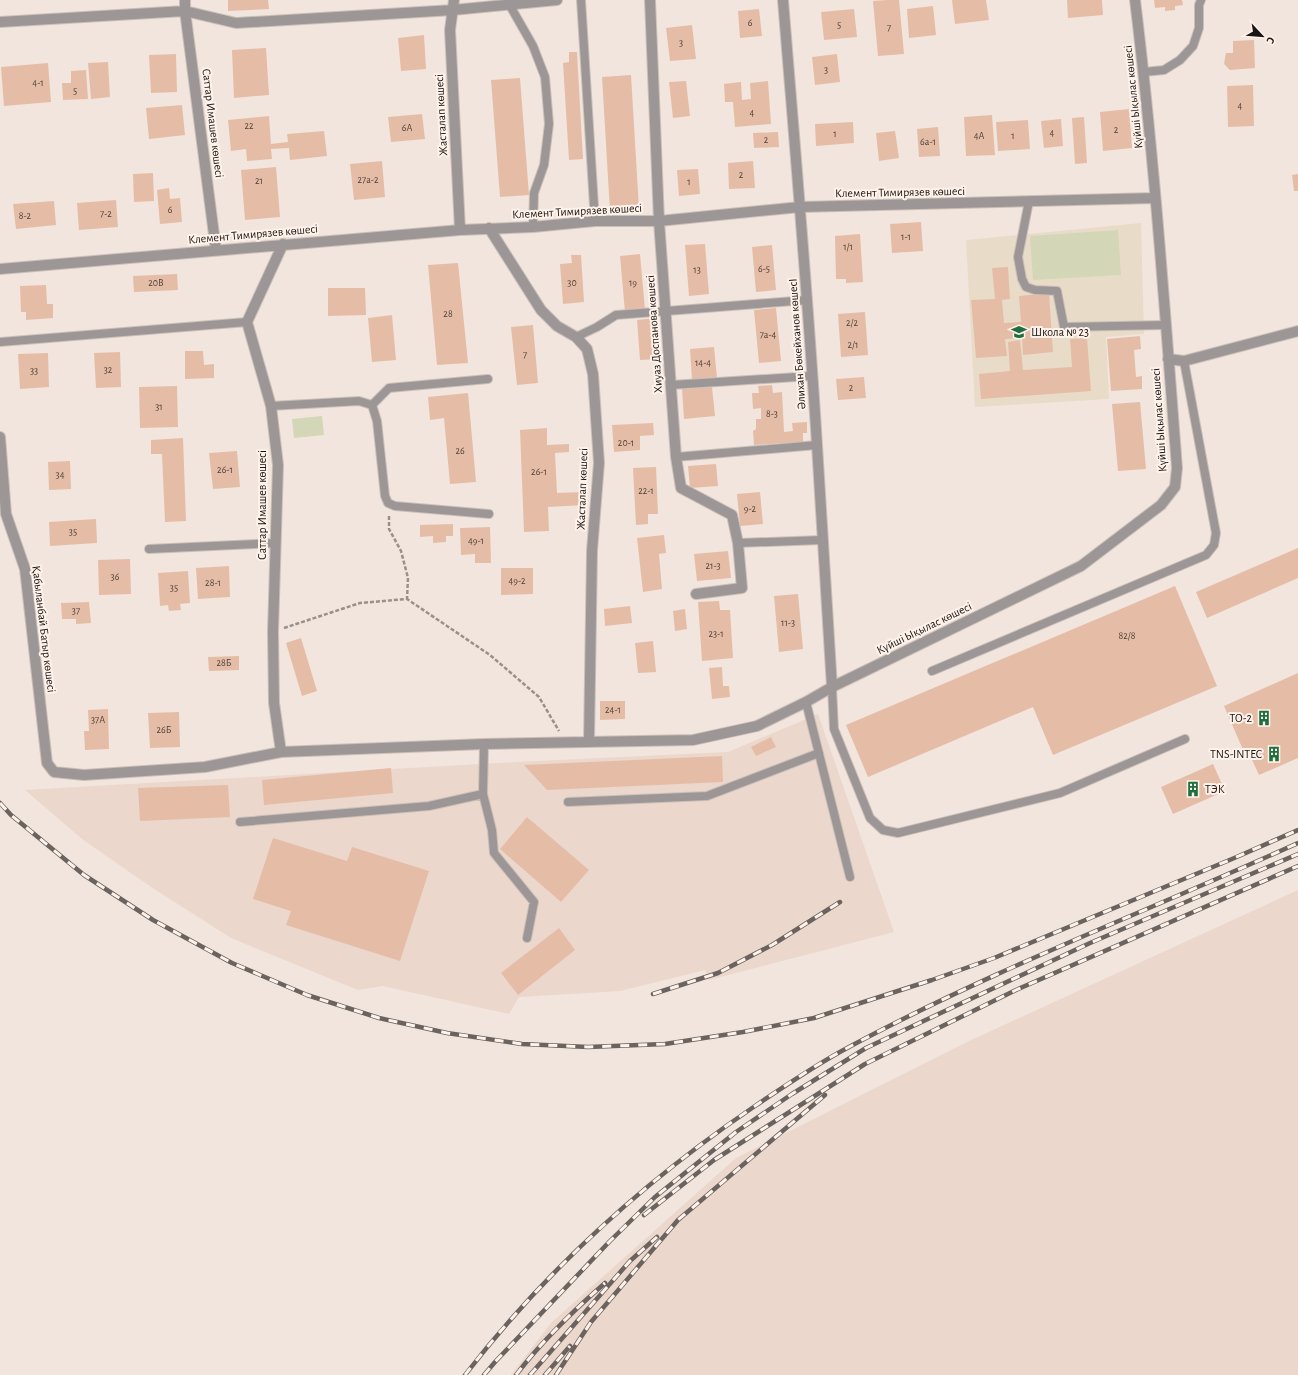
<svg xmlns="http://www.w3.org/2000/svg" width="1298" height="1375" viewBox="0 0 1298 1375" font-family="'Alegreya Sans',sans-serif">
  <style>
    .built { fill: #ebd7cc }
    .education { fill: #e8dcc8 }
    .green { fill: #d4d6b8 }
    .building { fill: #e5bda7 }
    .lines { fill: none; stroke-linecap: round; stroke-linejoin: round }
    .lane-casing { stroke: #cbc0b9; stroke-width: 10 }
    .street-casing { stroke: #cbc0b9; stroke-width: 12 }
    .path { stroke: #99908a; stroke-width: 2.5; stroke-dasharray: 4 2; stroke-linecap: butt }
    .lane { stroke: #9d9696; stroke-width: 8 }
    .street { stroke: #9d9696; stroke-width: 10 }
    .rail-casing { stroke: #6a635f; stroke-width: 4.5 }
    .rail { stroke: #fff2ea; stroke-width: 3; stroke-dasharray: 9; stroke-linecap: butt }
    .labels { text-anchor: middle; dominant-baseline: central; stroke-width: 4; stroke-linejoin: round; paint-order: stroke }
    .number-label { font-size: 10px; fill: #4c3f38 }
    .street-label { font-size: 12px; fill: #191513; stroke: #fff2ea }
    .poi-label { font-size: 12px; fill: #191513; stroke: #fff2ea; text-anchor: start }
  </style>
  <rect width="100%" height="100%" fill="#f2e5dd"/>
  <path class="built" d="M818,714L894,932L709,980L705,970L620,991L519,997L509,1014L383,986L358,990L231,938L151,887L82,839L25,790L515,762L728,752Z
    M1298,890V1375H511L551,1323L736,1158L967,1042Z"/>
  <path class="education" d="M1141,223L1144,334L1106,337L1109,399L975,407L966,240Z"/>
  <path class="green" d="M1118,230L1121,275L1033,280L1030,236Z
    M322,416L324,435L294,438L292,419Z"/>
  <path class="building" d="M228,0H268L269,9L228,11Z
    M887,0H899L904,54L878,56L873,1Z
    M952,0H986L989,20L955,24Z
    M1067,0H1102L1103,15L1068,18Z
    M1154,0H1182L1183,5L1175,6V10L1165,11V7L1155,8Z
    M933,6L936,35L909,38L907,9Z
    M759,9L762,36L740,38L738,11Z
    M854,9L857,37L824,40L821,12Z
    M692,25L696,59L670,61L666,28Z
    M424,35L426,69L401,71L398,38Z
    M1254,40L1255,68L1230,70L1224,64L1225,58L1226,53H1233V41Z
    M266,48L269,95L234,98L232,50Z
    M569,52H577L583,159L569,160L563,63L569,62Z
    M176,54L177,92L151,93L149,55Z
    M837,54L840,82L815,85L812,57Z
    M108,62L110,97L91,99L88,63Z
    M48,63L51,102L4,106L1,67Z
    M86,70L88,99L63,100L62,83H71V71Z
    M631,75L639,209L610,211L602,77Z
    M520,78L529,195L500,197L491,80Z
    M686,81L690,116L673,118L669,82Z
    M768,81L771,124L735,127L733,102H725L724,84L741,82L742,100L751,99L750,83Z
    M1253,85L1254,126L1228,127L1227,86Z
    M182,105L185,135L149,139L146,108Z
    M1129,109L1132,148L1103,151L1100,112Z
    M422,114L425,139L391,142L388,117Z
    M992,115L995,155L966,156L964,117Z
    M269,116L271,144L288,142L287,134L324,131L327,156L290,160L289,148L271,149L272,159L247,161L246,149L231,151L228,120Z
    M1084,117L1087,163L1075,164L1072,118Z
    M1061,119L1063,146L1044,148L1041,121Z
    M1028,120L1030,149L998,151L996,122Z
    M853,122L854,143L816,146L815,124Z
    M938,127L940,156L919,157L917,129Z
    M895,131L899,158L879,161L876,133Z
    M778,132L779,147L754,148L753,133Z
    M382,161L385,197L354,200L350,164Z
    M753,161L755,188L729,189L728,163Z
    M276,167L280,217L245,220L241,170Z
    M698,169L700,194L679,196L677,170Z
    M153,173L154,201L134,202L133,174Z
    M1298,174V191H1294L1292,175Z
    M169,188L170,199L180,198L182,222L160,224L157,190Z
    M116,200L118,227L79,230L77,203Z
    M54,201L56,225L16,229L13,204Z
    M921,222L923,251L892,253L890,224Z
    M860,234L863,282L846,283V279H836L835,236Z
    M705,244L709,294L689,296L685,245Z
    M772,245L776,290L756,292L752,247Z
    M640,254L645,310L625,312L620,256Z
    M571,255H581L584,302L563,304L560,264L572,263Z
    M458,263L468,363L437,365L428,265Z
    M1008,267L1010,299L1002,300L1004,323L1021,322L1019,296L1049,293L1053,352L1023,355L1022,338L1005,339L1007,356L976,358L971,300L995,299L992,268Z
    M177,274L178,290L134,292L133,276Z
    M46,285L47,304H53V318L26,320V312H21L20,286Z
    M328,288H365L366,315L328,316Z
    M776,308L781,361L759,363L754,310Z
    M865,312L868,355L841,357L838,314Z
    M392,315L396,360L372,362L368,318Z
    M655,318L659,359L640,360L637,320Z
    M533,325L538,383L517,385L511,327Z
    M1140,336L1141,349L1134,350L1136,377L1142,376V389L1111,391L1107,339Z
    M1087,338L1091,391L981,399L979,374L1010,371L1008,342L1020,340L1023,370L1072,367L1070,339Z
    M714,347L717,378L692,380L690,349Z
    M185,351H203L204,365L214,364V378L185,379Z
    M120,352L121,387L96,388L94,353Z
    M48,353L49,387L20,389L18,354Z
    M864,377L866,398L838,400L836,379Z
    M772,385L773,393L782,392L784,432L793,431L792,423L807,422V433H803V442L754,445L753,431L756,429V419H761V408L753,409L752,393H759L758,386Z
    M177,386L178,427L140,428L139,387Z
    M712,387L715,416L684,419L682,389Z
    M468,393L476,482L450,484L444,418L430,420L428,397Z
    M1140,402L1146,469L1118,471L1112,404Z
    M653,423L654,435L640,436V450L614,452L612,425Z
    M547,428V445L569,444V452L555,453L557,493L585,492V505L548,507L549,531L524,532L520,430Z
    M183,438L186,521L165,522L162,454H151V440Z
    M237,451L240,487L213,489L209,453Z
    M70,461L71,489L49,490L48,462Z
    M716,464L718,486L690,488L688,466Z
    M656,467L658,514H648V524L636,525L633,468Z
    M760,492L763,524L740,526L737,494Z
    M96,519L97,543L50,546L49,522Z
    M453,524V536H446V542L433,543V536L420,537V525Z
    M490,527L491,563H475V554L461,555L460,528Z
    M664,535L666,553L659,554L662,589L643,592L637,538Z
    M1298,548V578L1207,618L1196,592Z
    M728,551L731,578L697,581L694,554Z
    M130,559L131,594L99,595L98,560Z
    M229,566L230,597L198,599L196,568Z
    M501,568H533V594L501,595Z
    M188,571L190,603L180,604L181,610L169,611L168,605L160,606L158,573Z
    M1175,586L1217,686L1053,755L1033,707L868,777L846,725Z
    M798,594L803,649L779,652L774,596Z
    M719,601L720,610H730L733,658L702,661L698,602Z
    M89,602L91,623L76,624V619H62L61,603Z
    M630,606L632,623L605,626L604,609Z
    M685,609L687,629L675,631L673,611Z
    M301,638L317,691L302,696L286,643Z
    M653,641L656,672L638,673L635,643Z
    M239,656V670L209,671L208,657Z
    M722,667L723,686H729L730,697L712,699L709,668Z
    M1298,673V758L1259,775L1248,751L1244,752L1224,706Z
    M600,701H625V719L600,720Z
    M108,709L109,749L85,750L84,731H89L88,710Z
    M179,712L180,747L150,748L148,713Z
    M771,737L776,747L756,756L751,747Z
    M722,756L723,782L547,790L524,765Z
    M1213,764L1225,791L1173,814L1161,787Z
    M391,768L393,793L264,805L262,780Z
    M228,785L230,817L140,821L138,788Z
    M527,817L589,870L561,902L500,849Z
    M273,838L347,861L352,847L429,871L400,961L286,925L291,911L253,899Z
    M559,928L575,950L518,995L501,973Z"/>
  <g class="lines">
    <g class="lane-casing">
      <path id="lane" d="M581,0L595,221
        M509,4L533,46L545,77L549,124L544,165L534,193L533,227
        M1144,72L1164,70L1180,60L1193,46L1199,28V5L1201,0
        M1029,201L1018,257L1022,279L1026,287L1035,290L1057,291L1064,327L1166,325
        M576,337L597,327L616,315L807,300
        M0,342L247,322
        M671,385L812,376
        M372,405L389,388L488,379
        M271,406L359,401L372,405L377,421L385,496L388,503L395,506L489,514
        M676,457L817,445
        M738,543L822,540
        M149,549L275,543
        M932,671L1206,555L1214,545L1216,533L1184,361
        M832,687L834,729L870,818L883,830L898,833L1060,793L1185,739
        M806,702L850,877
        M484,744L483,794L492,830L494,853L534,902L527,938
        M568,802L707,796L819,753
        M240,822L429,806L483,794"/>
    </g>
    <g class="street-casing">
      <path id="street" d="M185,0V11L216,250
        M454,0L450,30L460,230
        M650,0L659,221L676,457L681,488L732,515L738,543L742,588L696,594
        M783,0C795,148 808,297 817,445C822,526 827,607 832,687
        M0,22L185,11L236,23L453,10L557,0
        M489,228L541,310L557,326L576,337L587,349L593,374L599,463L592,551L589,741
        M0,269L460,230L533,227L595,221H659L800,207L1155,198
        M1168,359L1184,361L1298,331
        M0,437L6,514L25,569L47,763L54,772L84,775L205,767L281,752L484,744L693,740L757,726L806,702L832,687L1081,566L1161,505L1175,487L1177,468C1165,312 1154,155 1135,0
        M281,752L274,703L273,632L278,465L271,406L247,322L283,244"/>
    </g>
    <path class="path" d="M389,516V529L401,551L408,578L407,599
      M284,628L360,603L407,599L490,655L539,697L559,731"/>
    <use href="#lane" class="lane"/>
    <use href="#street" class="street"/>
    <g class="rail-casing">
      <path id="rail" d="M0,803L11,815L84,875L153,920L232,963L307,995L379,1018L447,1033L522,1044L588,1047L665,1044L743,1032L814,1018L932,980L994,958L1232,859L1298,830
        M653,994L718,973L772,945L840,902
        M644,1215L714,1160L865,1064L1016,990L1298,866
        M465,1375C546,1270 646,1180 755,1106C786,1085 817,1064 849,1047C994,969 1148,911 1298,843
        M484,1375L495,1362L610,1241L655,1197L736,1132L792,1094L866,1048L1090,943L1298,854
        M516,1375C542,1341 573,1311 605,1283
        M530,1375L630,1261L657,1237
        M545,1375L570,1346
        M556,1375L591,1322L678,1220L825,1095"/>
    </g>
    <use href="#rail" class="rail"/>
  </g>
  <defs>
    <g id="school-bare" transform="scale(1.2)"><path d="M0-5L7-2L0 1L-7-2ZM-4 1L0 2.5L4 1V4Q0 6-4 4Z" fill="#1f6e3e" stroke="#fff2ea" stroke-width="2.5" paint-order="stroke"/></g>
    <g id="building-bare" transform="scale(1.2)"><path d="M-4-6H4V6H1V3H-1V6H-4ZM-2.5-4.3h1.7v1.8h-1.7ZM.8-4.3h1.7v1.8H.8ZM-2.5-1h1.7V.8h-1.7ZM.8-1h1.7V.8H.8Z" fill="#1f6e3e" stroke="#fff2ea" stroke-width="2.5" paint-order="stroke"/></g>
  </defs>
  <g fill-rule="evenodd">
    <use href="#school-bare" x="1019" y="332"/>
    <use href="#building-bare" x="1264" y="718"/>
    <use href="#building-bare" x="1274" y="754"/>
    <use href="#building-bare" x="1193" y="789"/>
  </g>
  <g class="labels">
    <g class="number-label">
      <text x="750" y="23">6</text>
      <text x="839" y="25">5</text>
      <text x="889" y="28">7</text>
      <text x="681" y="43">3</text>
      <text x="826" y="70">3</text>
      <text x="38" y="83">4-1</text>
      <text x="75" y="91">5</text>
      <text x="1240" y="106">4</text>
      <text x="752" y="113">4</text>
      <text x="249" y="126">22</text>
      <text x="407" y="128">6А</text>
      <text x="1116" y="130">2</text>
      <text x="1052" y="133">4</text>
      <text x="835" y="134">1</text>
      <text x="979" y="136">4А</text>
      <text x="1013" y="136">1</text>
      <text x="766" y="140">2</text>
      <text x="928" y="142">6a-1</text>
      <text x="741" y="175">2</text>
      <text x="368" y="180">27a-2</text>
      <text x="259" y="181">21</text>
      <text x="689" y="182">1</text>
      <text x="170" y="210">6</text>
      <text x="106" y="214">7-2</text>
      <text x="25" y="216">8-2</text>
      <text x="906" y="237">1-1</text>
      <text x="848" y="247">1/1</text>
      <text x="764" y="269">6-5</text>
      <text x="697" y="270">13</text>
      <text x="156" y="283">20В</text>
      <text x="572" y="283">30</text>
      <text x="633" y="283">19</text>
      <text x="448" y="314">28</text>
      <text x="852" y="323">2/2</text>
      <text x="768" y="335">7a-4</text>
      <text x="853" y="345">2/1</text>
      <text x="525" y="355">7</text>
      <text x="703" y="363">14-4</text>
      <text x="108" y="370">32</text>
      <text x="34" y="371">33</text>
      <text x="851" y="388">2</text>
      <text x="159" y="407">31</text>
      <text x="772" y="414">8-3</text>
      <text x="626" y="443">20-1</text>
      <text x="460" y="451">26</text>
      <text x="225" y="470">26-1</text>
      <text x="539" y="472">26-1</text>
      <text x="60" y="475">34</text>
      <text x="646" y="491">22-1</text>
      <text x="750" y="509">9-2</text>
      <text x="73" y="532">35</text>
      <text x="476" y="541">49-1</text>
      <text x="713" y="566">21-3</text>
      <text x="115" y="577">36</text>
      <text x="517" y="581">49-2</text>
      <text x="213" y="583">28-1</text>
      <text x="174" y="588">35</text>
      <text x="76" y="611">37</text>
      <text x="788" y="623">11-3</text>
      <text x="716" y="634">23-1</text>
      <text x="1127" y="636">82/8</text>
      <text x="224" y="663">28Б</text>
      <text x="613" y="710">24-1</text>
      <text x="98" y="720">37А</text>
      <text x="164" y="730">26Б</text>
    </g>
    <g class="street-label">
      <text transform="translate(1133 97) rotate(-96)">Күйші Ықылас көшесі</text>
      <text transform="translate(441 115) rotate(-93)">Жасталап көшесі</text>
      <text transform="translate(213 123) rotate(83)">Саттар Имашев көшесі</text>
      <text transform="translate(900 192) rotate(-1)">Клемент Тимирязев көшесі</text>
      <text transform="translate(577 211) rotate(-3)">Клемент Тимирязев көшесі</text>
      <text transform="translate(253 234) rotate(-5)">Клемент Тимирязев көшесі</text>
      <text transform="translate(654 334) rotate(-94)">Хиуаз Доспанова көшесі</text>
      <text transform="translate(797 344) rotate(-94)">Әлихан Бөкейханов көшесI</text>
      <text transform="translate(1159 420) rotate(-94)">Күйші Ықылас көшесі</text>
      <text transform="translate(582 489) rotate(-88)">Жасталап көшесі</text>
      <text transform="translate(262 505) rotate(-90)">Саттар Имашев көшесі</text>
      <text transform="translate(924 628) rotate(-26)">Күйші Ықылас көшесі</text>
      <text transform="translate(44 629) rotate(83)">Қабыланбай Батыр көшесі</text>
    </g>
    <g class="poi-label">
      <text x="1031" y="332">Школа № 23</text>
      <text x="1252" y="718" text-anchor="end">ТО-2</text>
      <text x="1262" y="754" text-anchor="end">TNS-INTEC</text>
      <text x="1205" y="789">ТЭК</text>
    </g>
  </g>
  <g transform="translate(1262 36) rotate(116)" stroke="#fff2ea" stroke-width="3" paint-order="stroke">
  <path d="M0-3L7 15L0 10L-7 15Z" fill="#191513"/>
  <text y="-6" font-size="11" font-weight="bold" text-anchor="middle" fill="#191513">С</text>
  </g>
</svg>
